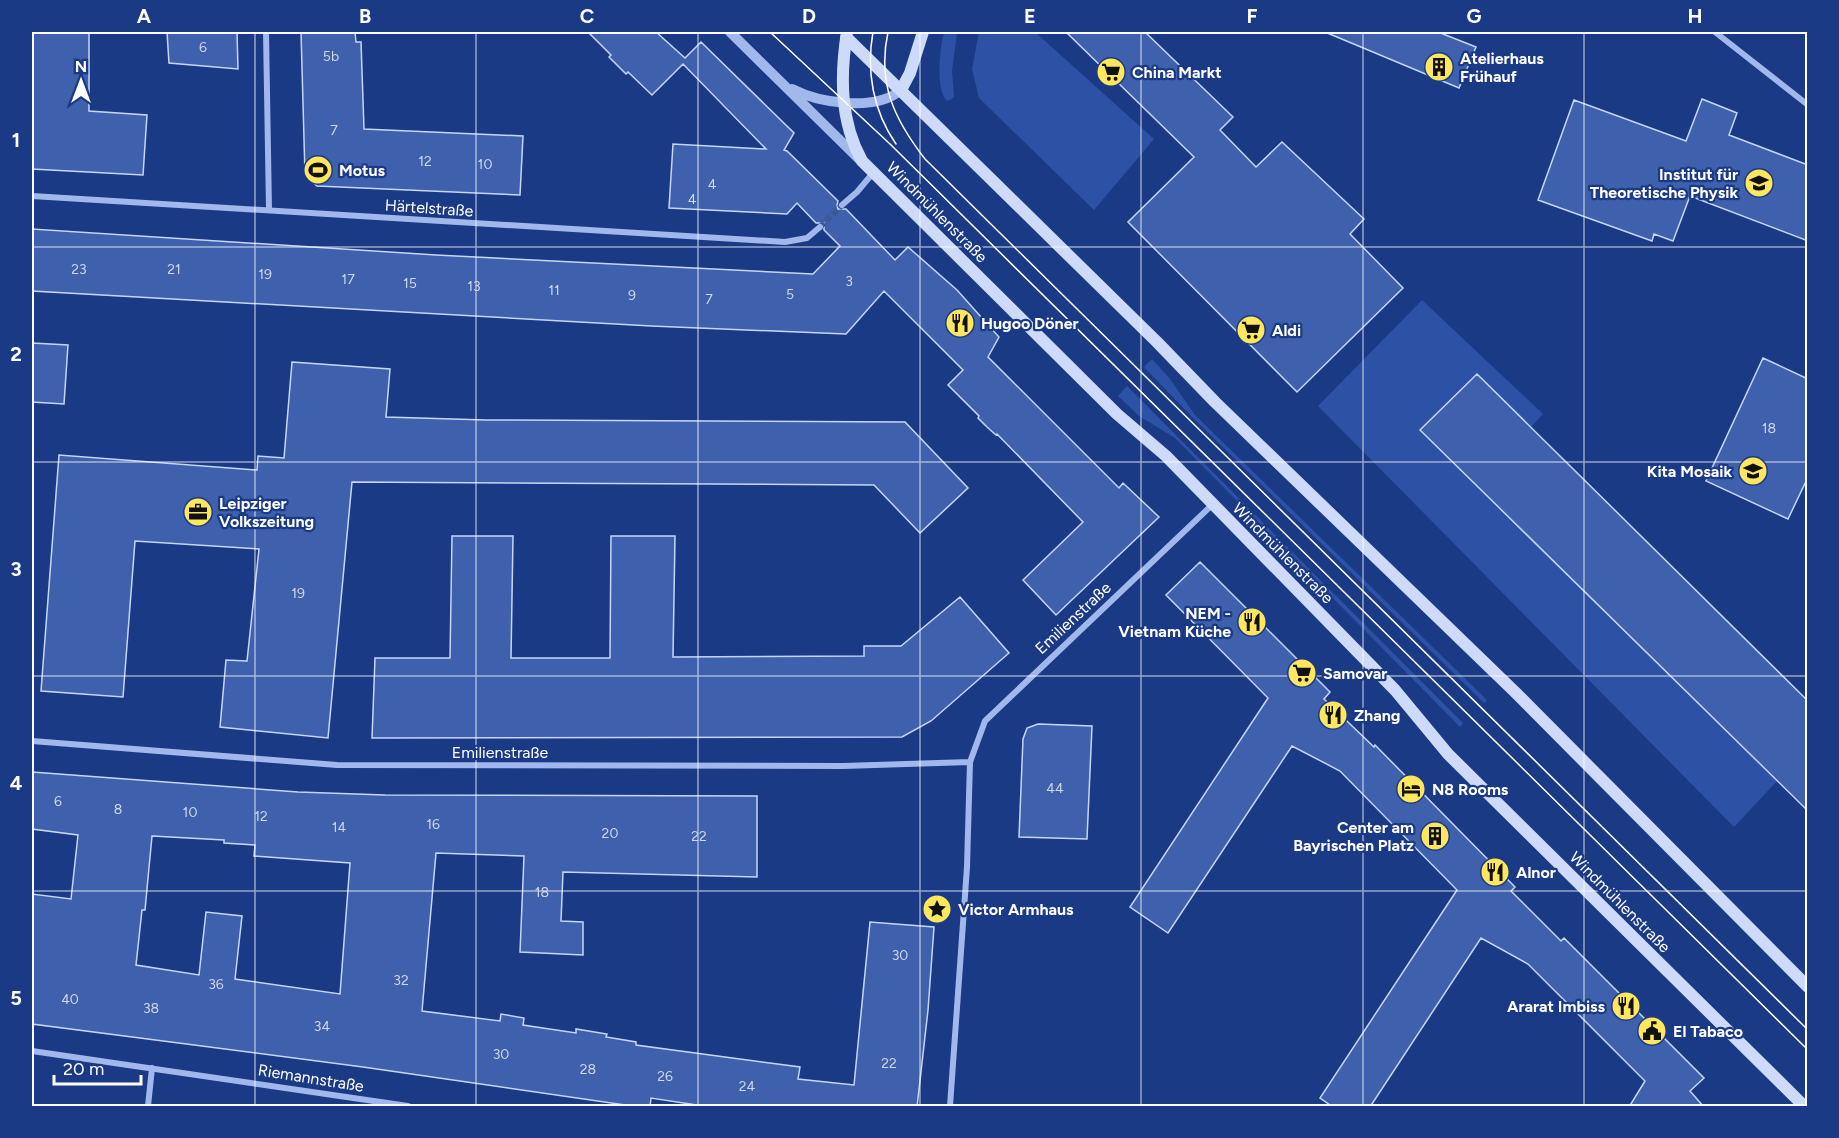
<svg xmlns="http://www.w3.org/2000/svg" width="1839" height="1138" viewBox="0 0 1839 1138" font-family="Figtree,sans-serif">
  <style>
    .green { fill: #2d51a4 }
    .building { fill: #3e60ad; stroke: #c6d6f9; stroke-width: 1.5; fill-rule: evenodd }
    .lines { fill: none; stroke-linecap: round; stroke-linejoin: round }
    .minor-tunnel { stroke: #3c5898; stroke-width: 6; stroke-dasharray: 6 3; stroke-linecap: butt }
    .minor { stroke: #a1b8ec; stroke-width: 6 }
    .tertiary { stroke: #a1b8ec; stroke-width: 10 }
    .secondary { stroke: #cedaf9; stroke-width: 12 }
    .tram { stroke: #fff; stroke-width: 1.5 }
    .grid { fill: none; stroke: #fff; stroke-width: 1.5; stroke-opacity: 0.55 }
    .labels { text-anchor: middle; dominant-baseline: central; stroke-width: 4.5; stroke-linejoin: round; paint-order: stroke }
    .number-label { font-size: 14px; fill: #cfd7ea }
    .poi-label { font-size: 16px; font-weight: bold; fill: #fff; stroke: #1a3a86; text-anchor: start }
    .street-label { font-size: 16px; fill: #fff; stroke: #1a3a86 }
    .neatline { fill: none; stroke: #fff; stroke-width: 2 }
    .grid-label { font-size: 20px; text-anchor: middle; font-weight: bold; fill: #fff }
  </style>
  <rect width="100%" height="100%" fill="#1a3a86"/>
  <path class="green" d="M944,32H957L952,71L954,96L952,99L947,101C935,90 940,47 944,32Z
    M979,32H1035L1154,139L1094,210L979,98L972,69Z
    M1422,300L1543,414L1531,427L1476,374L1421,430L1777,781L1734,827L1318,406Z
    M1152,359L1170,379L1195,415L1487,700L1484,703L1193,418L1144,367Z
    M1127,386L1463,723L1460,727L1175,438L1139,416L1118,396Z"/>
  <path class="building" d="M32,32H89V111L147,115L143,175L32,169Z
    M167,32H237L238,69L169,63Z
    M301,32H355L356,42H361L364,129L523,136L520,195L317,186L305,175Z
    M588,32H656L685,58L701,42L794,133L784,150L787,151L838,201L837,205L838,209H846L895,260L908,247L957,290L999,337L988,357L1119,488L1123,483L1159,517L1056,615L1023,580L1083,522L997,434L996,435L987,427L978,418L979,416L948,385L963,370L884,291L846,334L651,326L32,291V229L436,255L813,274L840,246L824,230V223H816L797,203L787,214L669,208L673,144L766,149L683,64L652,95L628,72L626,74L609,57L611,55Z
    M1066,32H1145L1233,117L1220,130L1256,167L1282,142L1364,219L1350,234L1403,288L1297,392L1128,222L1194,157Z
    M1325,32H1438L1476,47L1459,88Z
    M1702,99L1737,113L1729,135L1808,165V241L1690,196L1673,241L1654,234L1652,241L1538,200L1574,100L1686,141Z
    M32,343L68,345L64,404L32,402Z
    M1763,358L1808,379V477L1788,519L1706,481Z
    M292,362L390,369L386,417L486,420L905,422L968,488L920,533L874,485L352,482L328,738L220,727L226,660L247,661L259,549L135,541L123,697L41,691L59,455L257,470L258,456L284,458Z
    M1477,374L1808,701V811L1420,430Z
    M452,536H513L511,658H610L611,536H675L673,657L864,656V646H901L960,597L1009,653L931,721L902,737L372,738L375,658H450Z
    M1200,562L1330,692L1324,699L1374,747L1375,745L1515,887L1511,891L1561,941L1564,938L1704,1078L1690,1091L1704,1107H1629L1645,1081L1528,964L1481,938L1370,1107H1333L1320,1098L1457,890L1340,771L1292,746L1168,933L1130,907L1268,698L1166,595Z
    M1038,724L1092,726L1087,839L1019,837L1023,739L1027,728Z
    M32,772L298,792L385,795L757,796V877L563,872L561,921L583,922V955L520,952L524,856L436,853L422,1011L500,1021L501,1014L524,1018L523,1025L576,1033V1029L607,1034L606,1037L636,1042V1045L800,1067L798,1079L854,1085L870,922L934,927L928,1010L917,1107H710L651,1098L650,1107H639L363,1067L32,1024V894L71,899L78,835L32,829ZM152,836L224,840V843L255,845L254,856L350,863L340,994L235,979L242,916L206,912L199,975L136,965L142,910H145Z"/>
  <g class="lines">
    <path class="minor-tunnel" d="M820,227L842,205"/>
    <path class="minor" d="M266,32L269,210
      M1715,32L1808,105
      M32,196L785,242L807,238L820,227
      M842,205L857,192L873,173
      M32,741L337,765L843,766L970,762
      M32,1051L408,1106
      M148,1106L152,1068
      M950,1106L967,867L970,762L985,721L1212,505"/>
    <path class="tertiary" d="M730,32L859,159
      M792,89C819,103 875,112 901,90"/>
    <path class="secondary" d="M847,32C840,76 840,121 862,161L1117,414L1166,456L1395,690L1448,754L1804,1106
      M846,37L1157,342L1215,402L1515,692L1808,987
      M901,90L910,73L923,32"/>
    <path class="tram" d="M770,32L890,144L1808,1050
      M873,32C866,71 873,111 896,144
      M888,32C877,83 894,119 925,159L1808,1030"/>
  </g>
  <path class="grid" d="M255,32V1106M476,32V1106M698,32V1106M920,32V1106M1141,32V1106M1363,32V1106M1584,32V1106M32,247H1808M32,462H1808M32,676H1808M32,891H1808"/>
  <defs>
    <g id="building-disc" transform="scale(1.5)"><circle r="9.5" fill="#fee75d" stroke="#1a3a86"/><path d="M-4-6H4V6H1V3H-1V6H-4ZM-2.5-4.3h1.7v1.8h-1.7ZM.8-4.3h1.7v1.8H.8ZM-2.5-1h1.7V.8h-1.7ZM.8-1h1.7V.8H.8Z" fill="#111"/></g>
    <g id="supermarket-disc" transform="scale(1.5)"><circle r="9.5" fill="#fee75d" stroke="#1a3a86"/><path d="M-6-5.5h2.5l.6 2H6L4.5 2H-2.5L-4.4-4H-6ZM-1.5 3.2a1.3 1.3 0 1 0 .1 0ZM3 3.2a1.3 1.3 0 1 0 .1 0Z" fill="#111"/></g>
    <g id="stadium-disc" transform="scale(1.5)"><circle r="9.5" fill="#fee75d" stroke="#1a3a86"/><path d="M0-5a6.5 5 0 1 0 0 10a6.5 5 0 1 0 0-10ZM-3.5-1.8h7v3.6h-7Z" fill="#111"/></g>
    <g id="university-disc" transform="scale(1.5)"><circle r="9.5" fill="#fee75d" stroke="#1a3a86"/><path d="M0-5L7-2L0 1L-7-2ZM-4 1L0 2.5L4 1V4Q0 6-4 4Z" fill="#111"/></g>
    <g id="restaurant-disc" transform="scale(1.5)"><circle r="9.5" fill="#fee75d" stroke="#1a3a86"/><path d="M-5-6h1v4h1v-4h1v4h1v-4h1v5L-1.5 .5V6h-2V.5L-5-1ZM5-6V6H3V1.5H1.5Q1.5-4 5-6Z" fill="#111"/></g>
    <g id="school-disc" transform="scale(1.5)"><circle r="9.5" fill="#fee75d" stroke="#1a3a86"/><path d="M0-5L7-2L0 1L-7-2ZM-4 1L0 2.5L4 1V4Q0 6-4 4Z" fill="#111"/></g>
    <g id="office-disc" transform="scale(1.5)"><circle r="9.5" fill="#fee75d" stroke="#1a3a86"/><path d="M-6-3h4V-5.5h4V-3h4V5H-6ZM-1-4.5V-3h2v-1.5ZM-6 0V1H6V0Z" fill="#111"/></g>
    <g id="hotel-disc" transform="scale(1.5)"><circle r="9.5" fill="#fee75d" stroke="#1a3a86"/><path d="M-6-4.5h1.5V1H6V5H4.5V3h-9V5H-6ZM-4 0a1.8 1.8 0 1 1 3.6 0ZM.5 0V-2.5h3Q6-2.5 6 0Z" fill="#111"/></g>
    <g id="sight-disc" transform="scale(1.5)"><circle r="9.5" fill="#fee75d" stroke="#1a3a86"/><path d="M0-6L1.8-2.2L6-1.7L2.9 1.2L3.7 5.4L0 3.3L-3.7 5.4L-2.9 1.2L-6-1.7L-1.8-2.2Z" fill="#111"/></g>
    <g id="civic-disc" transform="scale(1.5)"><circle r="9.5" fill="#fee75d" stroke="#1a3a86"/><path d="M-.6-6.5H3V-4.5H.6V-3L4-1V1h2V6H-6V1h2V-1L-.6-3ZM-1.2 2.5V6h2.4V2.5Z" fill="#111"/></g>
  </defs>
  <g fill-rule="evenodd">
    <use href="#building-disc" x="1439" y="67"/>
    <use href="#supermarket-disc" x="1111" y="72"/>
    <use href="#stadium-disc" x="318" y="170"/>
    <use href="#university-disc" x="1759" y="183"/>
    <use href="#restaurant-disc" x="960" y="323"/>
    <use href="#supermarket-disc" x="1251" y="330"/>
    <use href="#school-disc" x="1753" y="471"/>
    <use href="#office-disc" x="198" y="512"/>
    <use href="#restaurant-disc" x="1252" y="622"/>
    <use href="#supermarket-disc" x="1302" y="673"/>
    <use href="#restaurant-disc" x="1333" y="715"/>
    <use href="#hotel-disc" x="1411" y="789"/>
    <use href="#building-disc" x="1435" y="836"/>
    <use href="#restaurant-disc" x="1495" y="872"/>
    <use href="#sight-disc" x="937" y="909"/>
    <use href="#restaurant-disc" x="1626" y="1006"/>
    <use href="#civic-disc" x="1652" y="1031"/>
  </g>
  <g class="labels">
    <g class="number-label">
      <text x="203" y="47">6</text>
      <text x="331" y="56">5b</text>
      <text x="334" y="130">7</text>
      <text x="425" y="161">12</text>
      <text x="485" y="164">10</text>
      <text x="712" y="184">4</text>
      <text x="692" y="199">4</text>
      <text x="79" y="269">23</text>
      <text x="174" y="269">21</text>
      <text x="265" y="274">19</text>
      <text x="348" y="279">17</text>
      <text x="849" y="281">3</text>
      <text x="410" y="283">15</text>
      <text x="474" y="286">13</text>
      <text x="554" y="290">11</text>
      <text x="790" y="294">5</text>
      <text x="632" y="295">9</text>
      <text x="709" y="299">7</text>
      <text x="1769" y="428">18</text>
      <text x="298" y="593">19</text>
      <text x="1055" y="788">44</text>
      <text x="58" y="801">6</text>
      <text x="118" y="809">8</text>
      <text x="190" y="812">10</text>
      <text x="261" y="816">12</text>
      <text x="433" y="824">16</text>
      <text x="339" y="827">14</text>
      <text x="610" y="833">20</text>
      <text x="699" y="836">22</text>
      <text x="542" y="892">18</text>
      <text x="900" y="955">30</text>
      <text x="401" y="980">32</text>
      <text x="216" y="984">36</text>
      <text x="70" y="999">40</text>
      <text x="151" y="1008">38</text>
      <text x="322" y="1026">34</text>
      <text x="501" y="1054">30</text>
      <text x="889" y="1063">22</text>
      <text x="588" y="1069">28</text>
      <text x="665" y="1076">26</text>
      <text x="747" y="1086">24</text>
    </g>
    <g class="poi-label">
      <text x="1460" y="58">Atelierhaus<tspan x="1460" dy="18">Frühauf</tspan></text>
      <text x="1132" y="72">China Markt</text>
      <text x="339" y="170">Motus</text>
      <text x="1738" y="174" text-anchor="end">Institut für<tspan x="1738" dy="18">Theoretische Physik</tspan></text>
      <text x="981" y="323">Hugoo Döner</text>
      <text x="1272" y="330">Aldi</text>
      <text x="1732" y="471" text-anchor="end">Kita Mosaik</text>
      <text x="219" y="503">Leipziger<tspan x="219" dy="18">Volkszeitung</tspan></text>
      <text x="1231" y="613" text-anchor="end">NEM -<tspan x="1231" dy="18">Vietnam Küche</tspan></text>
      <text x="1323" y="673">Samovar</text>
      <text x="1354" y="715">Zhang</text>
      <text x="1432" y="789">N8 Rooms</text>
      <text x="1414" y="827" text-anchor="end">Center am<tspan x="1414" dy="18">Bayrischen Platz</tspan></text>
      <text x="1516" y="872">Alnor</text>
      <text x="958" y="909">Victor Armhaus</text>
      <text x="1605" y="1006" text-anchor="end">Ararat Imbiss</text>
      <text x="1673" y="1031">El Tabaco</text>
    </g>
    <g class="street-label">
      <text transform="translate(429 208) rotate(4)">Härtelstraße</text>
      <text transform="translate(937 212) rotate(45)">Windmühlenstraße</text>
      <text transform="translate(1283 553) rotate(45)">Windmühlenstraße</text>
      <text transform="translate(1073 618) rotate(-43)">Emilienstraße</text>
      <text x="500" y="752">Emilienstraße</text>
      <text transform="translate(1620 902) rotate(45)">Windmühlenstraße</text>
      <text transform="translate(311 1078) rotate(9)">Riemannstraße</text>
    </g>
  </g>
  <rect width="1839" height="1138" fill="none" stroke="#1a3a86" stroke-width="66"/>
  <g transform="translate(81 81)" stroke="#1a3a86" stroke-width="4.5" paint-order="stroke">
  <path d="M0-4.5L10 22L0 15L-10 22Z" fill="#ffffff"/>
  <text y="-9" font-size="16" font-weight="bold" text-anchor="middle" fill="#ffffff">N</text>
  </g>
  <path d="M54 1075v9h87v-9" fill="none" stroke="#ffffff" stroke-width="3"/>
  <text x="63" y="1075" font-size="18" fill="#ffffff" stroke="#1a3a86" stroke-width="4.5" paint-order="stroke">20 m</text>
  <rect x="33" y="33" width="1773" height="1072" class="neatline"/>
  <g class="grid-label">
    <text x="144" y="23">A</text>
    <text x="365" y="23">B</text>
    <text x="587" y="23">C</text>
    <text x="809" y="23">D</text>
    <text x="1030" y="23">E</text>
    <text x="1252" y="23">F</text>
    <text x="1474" y="23">G</text>
    <text x="1695" y="23">H</text>
    <text x="16" y="147">1</text>
    <text x="16" y="361">2</text>
    <text x="16" y="576">3</text>
    <text x="16" y="790">4</text>
    <text x="16" y="1005">5</text>
  </g>
</svg>
